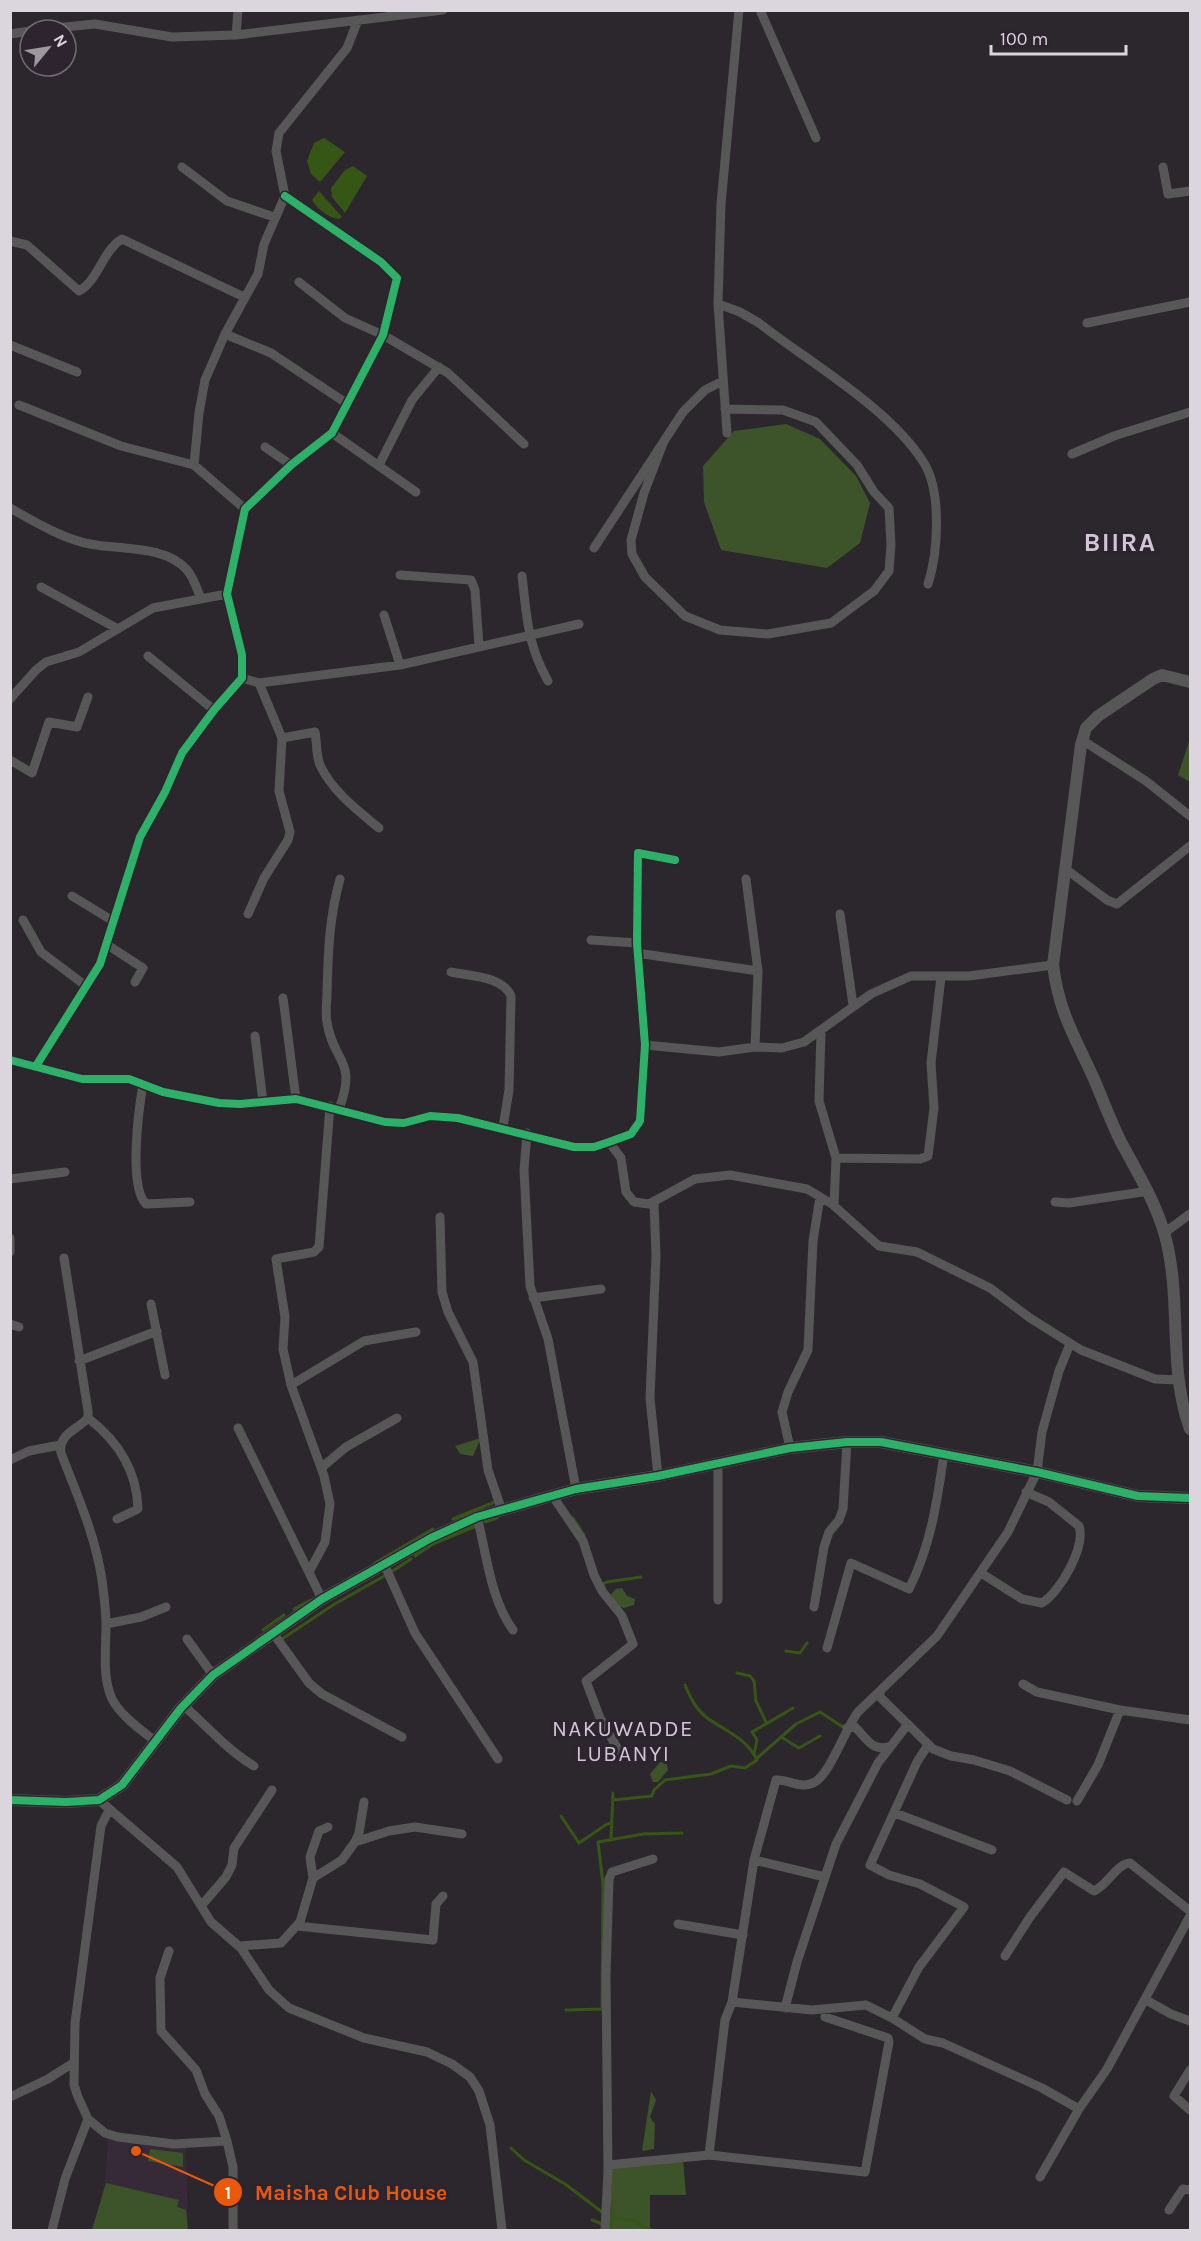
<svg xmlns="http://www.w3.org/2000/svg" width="1201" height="2241" viewBox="0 0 1201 2241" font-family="Karla,sans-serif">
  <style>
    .built { fill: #362a39 }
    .green { fill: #3d532a }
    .water { fill: #365616 }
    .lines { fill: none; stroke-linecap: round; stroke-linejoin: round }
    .stream { stroke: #365616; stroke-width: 3 }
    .minor { stroke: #585758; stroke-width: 9 }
    .tertiary { stroke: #585758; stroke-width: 12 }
    .cycleway-casing { stroke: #2d2430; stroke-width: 11 }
    .cycleway { stroke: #2db169; stroke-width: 8 }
    .labels { text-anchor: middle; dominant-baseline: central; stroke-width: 6; stroke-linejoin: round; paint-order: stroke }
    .quarter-label { font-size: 22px; letter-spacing: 1.5px; fill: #d1c6d5; stroke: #2d2430 }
    .district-label { font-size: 26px; font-weight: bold; letter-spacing: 1.5px; fill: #d1c6d5; stroke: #2d2430 }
    .leader { fill: none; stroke: #e8590c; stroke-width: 2 }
    .callout-dot { fill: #e8590c; stroke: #2d2430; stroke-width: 2 }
    .mark-label { font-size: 18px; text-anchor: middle; font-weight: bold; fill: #fff }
    .callout-label { font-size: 21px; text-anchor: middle; font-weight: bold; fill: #e8590c; stroke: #2d2430; stroke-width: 6; stroke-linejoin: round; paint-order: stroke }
  </style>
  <rect width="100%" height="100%" fill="#2c272d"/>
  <path class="built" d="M105,2135L186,2145L188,2230H92L105,2182L108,2143Z"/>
  <path class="green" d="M786,424L820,439L856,476L870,503L860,543L827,568L721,550L704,502L703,466L734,431Z
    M1190,739V782L1178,775Z
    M481,1438L473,1456L460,1454L455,1446Z
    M622,1588L627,1596L635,1599L634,1605L624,1608L615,1605L611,1594L616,1589Z
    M660,1762H666L668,1770L658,1782H653L650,1774Z
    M651,2091L656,2100L650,2117L655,2124L654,2149L642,2151Z
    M150,2149L183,2153V2167L148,2161Z
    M683,2159L686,2195H650V2230H609L611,2206L608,2203L612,2168Z
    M106,2183L179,2200L177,2207L186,2210L188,2230H92Z"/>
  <path class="water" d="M324,138L345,152L320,182L311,174L307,161L314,143Z
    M353,166L367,176L345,213L332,197L331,188L345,170Z
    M319,191L342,217L339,219C329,218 317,209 312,200Z"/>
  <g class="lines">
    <path class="stream" d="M573,1518L584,1535
      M453,1519L495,1502
      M485,1522L497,1518
      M415,1556L433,1544L476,1526
      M375,1563L433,1529
      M391,1572L411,1559
      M604,1587L603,1584L607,1582L641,1577
      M294,1609L311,1600
      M263,1630L284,1615
      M282,1639L333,1605L386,1575
      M786,1651L800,1653L807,1643
      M737,1673L750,1676L754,1681L756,1701L766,1722
      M781,1737L799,1748L820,1736
      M754,1754L757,1740L752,1732L793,1708
      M756,1759L796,1724L820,1712L843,1727
      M613,1800L652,1796L654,1790L665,1780L711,1774L731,1766L745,1768L757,1760C746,1737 724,1731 706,1717C695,1708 690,1697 685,1685
      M561,1816L579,1843L607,1824L612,1823
      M611,1839L613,1793
      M602,2007L603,1884L598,1842L643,1834L682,1833
      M566,2010L602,2009
      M511,2148L524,2160L565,2184L602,2212
      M612,2218L638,2221L642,2227L650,2229
      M592,2220L602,2224
      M611,2230L613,2205"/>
    <path class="minor" d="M760,10L816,138
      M34,30L95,24L172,37L236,35L443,10
      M10,34L30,31
      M236,35L238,10
      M182,167L227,201L274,217
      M1163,167L1168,194L1190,191
      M10,241L27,245L79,291C99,280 102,251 122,239L244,297
      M299,282L345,318L383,335L448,373L524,444
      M718,304L740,312L759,323C809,362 891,409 924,463C942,492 938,553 928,584
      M1087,323L1190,302
      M225,334L271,353L346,403
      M10,345L77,372
      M19,405L121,446L194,465L245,509
      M332,433L416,492
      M727,433L718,304L721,204L739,10
      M664,441L644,493L631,540L632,554L645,577L685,616L720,630L768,634L831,623L874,591L889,571L891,545L889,508L874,492L857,465L816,422L783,410L725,409
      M265,447L291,465
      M1072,454L1114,436L1190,412
      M194,465L199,413L205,380L225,334L258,274L264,244L285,196L276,151L279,133L347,48L358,20
      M379,465L412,400L439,367
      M10,508C35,522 63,539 90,544C120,550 165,545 187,570C194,578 197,589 201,599
      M594,548L683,412L705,390L723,381
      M400,575L471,580L475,590L479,646
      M522,576C527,617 527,644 548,681
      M41,587L118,629
      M384,615L400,665
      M148,656L214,710
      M242,678L259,683L400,665L579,624
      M10,699L36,670L46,662L79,652L153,608L227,594
      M282,738L315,732C317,742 316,756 320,765C332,791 357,810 379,828
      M1082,740L1146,781L1190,816
      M10,760L32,773L49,722L77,727L88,697
      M1067,870L1107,900L1117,904L1190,846
      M72,896L113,921
      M248,914L264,878L288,840L290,832L279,791L282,738L259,683
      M840,914L853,1005
      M23,920L41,952L86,986
      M591,940L637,943
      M106,944L143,968L135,982
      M637,953L758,971
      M451,972C469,976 503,976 511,996L509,1090L503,1127
      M283,998L296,1099
      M821,1031L819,1101L836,1158L834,1206
      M255,1036L263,1102
      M645,1045L719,1052L755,1047L758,971L746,879
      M755,1047L782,1048L804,1042L871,994L911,976H969L1053,965
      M10,1060L82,1079H129L163,1092L219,1103L240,1104L296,1099L385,1122L404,1123L430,1116L458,1118L574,1147H594L609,1142L631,1134L640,1121L645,1045L637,943L638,853L675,860
      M36,1066L100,964L140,837L165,792L182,753L214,710L242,678V655L227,594L245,509L291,465L332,433L383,335L397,278L381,262L285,196
      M143,1084C139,1108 128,1186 146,1204L190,1202
      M339,1109C358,1059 333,1063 327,1022C325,1012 327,1003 327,994C328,954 329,918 340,879
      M527,1133L524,1170L530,1286L548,1339L576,1489
      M609,1142L621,1158L626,1192L634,1202L649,1204L695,1179L730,1175L807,1189L832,1204L879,1246L917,1252L990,1288L1030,1318L1081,1350L1155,1379L1178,1380
      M836,1158L920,1159L928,1156L934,1108L931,1063L941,977
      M10,1179L65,1172
      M1055,1202L1069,1203L1149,1191
      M654,1203L656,1256L650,1398L658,1476
      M440,1217L442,1292L448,1312L473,1362L488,1470L501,1508
      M1164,1233L1190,1214
      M10,1238V1252
      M64,1258L88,1411V1418C77,1430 58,1434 61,1453C77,1495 95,1534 102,1580C104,1595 106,1611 106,1626C106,1650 102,1677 112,1699C121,1716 141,1730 155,1741
      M533,1298L601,1289
      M151,1304L165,1375
      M10,1324L19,1327
      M79,1361L157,1331
      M291,1385L364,1341L416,1332
      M88,1418C118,1441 137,1470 138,1509L117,1519
      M238,1428L322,1599
      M790,1448L782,1412L788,1392L808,1350L813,1241L820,1197
      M10,1460L29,1451L60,1445
      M321,1468L346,1447L397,1418
      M552,1495L583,1541L594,1575L602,1591L622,1616L633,1644L586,1681L600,1718L620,1753
      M477,1517C487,1555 490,1598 513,1630
      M385,1566L415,1633L498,1759
      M310,1570L325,1542L330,1504L324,1476L291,1385L283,1349L285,1317L276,1259L314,1252L319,1247L330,1106
      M981,1573L1022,1599L1042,1603C1060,1592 1086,1547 1079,1526L1049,1502L1026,1492
      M718,1600V1463
      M814,1607L824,1547L829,1532L839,1520L843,1509L847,1442
      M106,1624L141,1617L166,1607
      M273,1633L309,1683L322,1694L402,1737
      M187,1639L213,1675
      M827,1648L851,1563L909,1589C931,1545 937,1502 944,1454
      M1023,1684L1037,1692L1120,1710L1190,1720
      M879,1692L881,1698L933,1749L951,1756L974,1760L1010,1771L1067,1800
      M183,1705C207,1726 227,1750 254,1766
      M847,1728L855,1727C867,1739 873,1753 891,1746
      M99,1800L177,1867L211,1922L241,1948L269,1990L289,2008L364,2038L427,2052L452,2064L470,2077L479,2091L490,2125L502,2230
      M1077,1801L1098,1765L1120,1710
      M109,1810L101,1826L75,2023L74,2085L78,2097L88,2119L105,2133L118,2137L174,2144L227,2141L233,2167V2230
      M895,1813L992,1850
      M355,1842L359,1833L364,1802
      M754,1860L776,1780C789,1779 798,1789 813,1783C829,1777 846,1727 858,1712L937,1636L1008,1532L1037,1472L1042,1432L1059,1371L1070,1344
      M313,1878L310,1857L319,1831L328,1827
      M201,1906L226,1877L232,1865L234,1848L272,1790
      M678,1924L743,1935
      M297,1926L433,1940L436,1904L443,1896
      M239,1946L281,1943L300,1922L313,1878L342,1860L355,1842L389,1831L415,1827L462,1834
      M169,1951L160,1978L161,2031L196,2070L205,2094L219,2116L227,2141
      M1005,1956L1030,1917L1064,1872L1094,1891C1108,1885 1116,1864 1130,1863L1190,1911
      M1146,2000L1171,2014L1190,2021
      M732,2002L812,2010L866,2005L892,2018L925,2039L943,2043L1042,2088L1079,2109
      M785,2008L797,1962L836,1844L878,1763L908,1724
      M892,2018L919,1967L964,1907L920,1884L889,1875L870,1865L917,1762L928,1745
      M1190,2070L1174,2096L1190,2110
      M10,2097L48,2079L73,2063
      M709,2155L725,2020L732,2002L754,1860L825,1877
      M608,2165L709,2155L865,2172L889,2042L888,2038L825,2017
      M1040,2177L1079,2109L1107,2069L1190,1916
      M1169,2210L1183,2189L1190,2190
      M52,2230L65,2179L88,2119
      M605,2230L608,2171L606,1976L609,1879L612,1872L653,1859"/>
    <path class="tertiary" d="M1190,682L1162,675L1153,679L1098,716L1086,728L1081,745L1053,965C1059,1013 1075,1037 1094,1079C1103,1100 1111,1122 1121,1142C1137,1172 1154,1199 1164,1232C1183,1297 1167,1366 1190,1429
      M10,1800L66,1802L99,1800L122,1785L181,1708L213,1675L322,1599L431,1538L477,1517L576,1489L658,1476L790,1448L847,1442H881L1037,1472L1138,1496L1190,1498"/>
    <g class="cycleway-casing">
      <path id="cycleway" d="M10,1060L82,1079H129L163,1092L219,1103L240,1104L296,1099L385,1122L404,1123L430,1116L458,1118L574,1147H594L609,1142L631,1134L640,1121L645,1045L637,943L638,853L675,860
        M36,1066L100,964L140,837L165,792L182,753L214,710L242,678V655L227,594L245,509L291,465L332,433L383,335L397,278L381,262L285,196
        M10,1800L66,1802L99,1800L122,1785L181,1708L213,1675L322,1599L431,1538L477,1517L576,1489L658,1476L790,1448L847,1442H881L1037,1472L1138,1496L1190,1498"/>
    </g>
    <use href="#cycleway" class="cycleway"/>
  </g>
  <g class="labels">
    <g class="quarter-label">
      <text x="623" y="1729">NAKUWADDE<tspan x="623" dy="25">LUBANYI</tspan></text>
    </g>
    <g class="district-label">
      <text x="1120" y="542">BIIRA</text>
    </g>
  </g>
  <path class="leader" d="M136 2151L228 2192"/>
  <g class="callout-dot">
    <circle cx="136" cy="2151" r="6"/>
    <circle cx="228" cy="2192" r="15"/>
  </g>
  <g class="mark-label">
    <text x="228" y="2199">1</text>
  </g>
  <g class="callout-label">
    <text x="351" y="2200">Maisha Club House</text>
  </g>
  <rect width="1201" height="2241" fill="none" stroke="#dbd6dd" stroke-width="24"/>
  <g transform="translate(48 48) rotate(60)"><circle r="28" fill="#2d2430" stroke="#736b75" stroke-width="1.5"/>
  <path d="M0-4.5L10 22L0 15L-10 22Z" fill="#9e999f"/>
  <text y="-9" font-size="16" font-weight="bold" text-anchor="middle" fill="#dbd6dd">N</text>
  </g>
  <path d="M991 45v9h135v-9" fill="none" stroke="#dbd6dd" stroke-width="3"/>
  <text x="1000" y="45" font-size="18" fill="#dbd6dd" stroke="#2d2430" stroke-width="4.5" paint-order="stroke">100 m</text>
</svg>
